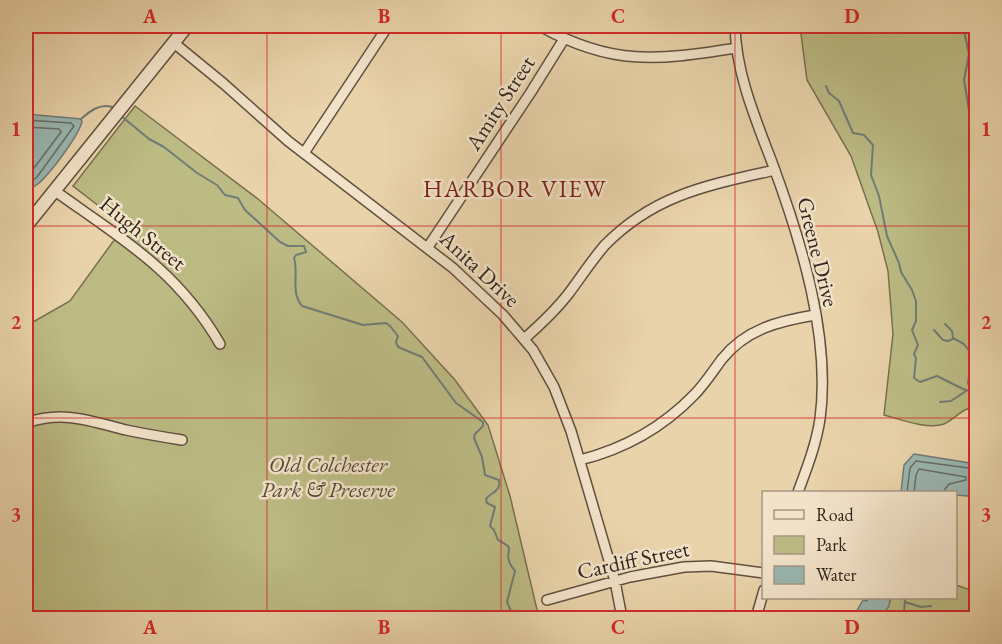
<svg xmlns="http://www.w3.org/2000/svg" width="1002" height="644" viewBox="0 0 1002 644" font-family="'EB Garamond',serif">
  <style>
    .green { fill: #bcbb84; stroke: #787050; stroke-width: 1.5 }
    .water { fill: #99b6b1; stroke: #707c76; stroke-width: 1.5 }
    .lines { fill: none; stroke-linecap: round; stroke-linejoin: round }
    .shore { stroke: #666d67; stroke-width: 1.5 }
    .stream { stroke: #707c76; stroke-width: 2 }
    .minor-casing { stroke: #605040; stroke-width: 12 }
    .tertiary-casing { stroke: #605040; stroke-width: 15 }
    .minor { stroke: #f1e2c8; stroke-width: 9 }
    .tertiary { stroke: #f1e2c8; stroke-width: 12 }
    .grid { fill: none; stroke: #d62828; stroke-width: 1.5; stroke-opacity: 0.55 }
    .labels { text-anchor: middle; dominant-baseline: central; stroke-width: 5; stroke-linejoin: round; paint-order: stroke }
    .street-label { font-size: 22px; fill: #33241d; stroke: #f1e2c8 }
    .park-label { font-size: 22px; font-style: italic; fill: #554a37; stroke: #f1e2c8 }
    .neighbourhood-label { font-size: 24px; letter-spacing: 1.5px; fill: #7a1f14; stroke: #f1e2c8 }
    .neatline { fill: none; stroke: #d62828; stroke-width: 2 }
    .grid-label { font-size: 20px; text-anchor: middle; font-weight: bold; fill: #d62828 }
  </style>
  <rect width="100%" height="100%" fill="#e9d3aa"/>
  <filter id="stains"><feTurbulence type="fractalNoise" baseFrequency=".00333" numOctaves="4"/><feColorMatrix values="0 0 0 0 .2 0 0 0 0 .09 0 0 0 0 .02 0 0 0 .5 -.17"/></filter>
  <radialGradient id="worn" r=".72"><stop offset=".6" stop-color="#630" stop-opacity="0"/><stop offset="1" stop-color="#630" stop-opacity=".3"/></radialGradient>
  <path class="green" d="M800,26H976V407C963,407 955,419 944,424C928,430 899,419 884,415L893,334L888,271L878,232L851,156L807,80Z
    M135,106L258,199L402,322L455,380L488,425L510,496L539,618H26V326L70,301L112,243L126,227L73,186Z
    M956,585L976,592V618H881L890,602V598H956Z"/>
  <path class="water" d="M26,114L81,119L82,122C78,136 46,181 33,187L26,185Z
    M914,454L976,464V490L968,496L956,495V492H901L904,465Z
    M868,598H890L889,606L881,618H861L862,615L855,614L863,600L867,601Z"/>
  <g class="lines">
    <path class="shore" d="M26,120L71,123L74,126L37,177L32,181H26
      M26,127L59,129L61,132L31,172L26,173
      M907,492L910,468L916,461L976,469
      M914,492L916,475L919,469L966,477V480L949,484L943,492"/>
    <path class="stream" d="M963,26L969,54L964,80L969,110L976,123
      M826,86L829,93L839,101L853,133L864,135L873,145L871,175L879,196L887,236L899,263L901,272L912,290L916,301V321L912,330L918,345L914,354L916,358L914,378L920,382L937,376L963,389L976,393
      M120,115L149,139L164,147L197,173L217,185L225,195L238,198L245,210L280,242L288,246H304L306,252L296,255L294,258C299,274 290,291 302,306L363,325L386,323L390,326L398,336L396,342L398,347L422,357L456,403L483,422V426L475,434L474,438L482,457L485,475L499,480C501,492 491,492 486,499L487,503L495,507L490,526L494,530L498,540C517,550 505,547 509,561C510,565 513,568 515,571L507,602L514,618
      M81,119C90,111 100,103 112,107
      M945,324L952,331L953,338L964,344L976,360
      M934,330L943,340L948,341L953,339
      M969,376L968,383L971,390
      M940,402L951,401L966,391
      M905,602L921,607L931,606
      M901,618L904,612L905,600L902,598"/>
    <g class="minor-casing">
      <path id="minor" d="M540,26C613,67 658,60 737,48
        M735,26C736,74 756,120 773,165C801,241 831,337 820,419C816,445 807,468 798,492
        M174,43L224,84L288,141L453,268L503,315L533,350L554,387L571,431L615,581L622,618
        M304,153L388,26
        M55,191C122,239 177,270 220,344
        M428,247L531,92L564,39
        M524,339C540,325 556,310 569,293C581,277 592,260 605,245C655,194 709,185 775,170
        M26,423C63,410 90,421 126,430C145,434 163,437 182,440
        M580,460C624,449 663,427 694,395C705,384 713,371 722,359C746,329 779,321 815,315
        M547,600L630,577L684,567L711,566L764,573
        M756,618L764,590"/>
    </g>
    <g class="tertiary-casing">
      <path id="tertiary" d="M26,226L187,26"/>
    </g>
    <use href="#minor" class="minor"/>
    <use href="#tertiary" class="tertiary"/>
  </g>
  <path class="grid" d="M267,26V618M501,26V618M735,26V618M26,226H976M26,418H976"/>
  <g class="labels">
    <g class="street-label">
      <text transform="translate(500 103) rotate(-57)">Amity Street</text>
      <text transform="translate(143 233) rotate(39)">Hugh Street</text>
      <text transform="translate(818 252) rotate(76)">Greene Drive</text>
      <text transform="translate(480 269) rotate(43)">Anita Drive</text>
      <text transform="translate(633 560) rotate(-12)">Cardiff Street</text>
    </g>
    <g class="park-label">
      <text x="328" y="464">Old Colchester<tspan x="328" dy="25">Park &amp; Preserve</tspan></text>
    </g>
    <g class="neighbourhood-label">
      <text x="515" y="188">HARBOR VIEW</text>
    </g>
  </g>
  <rect width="1002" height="644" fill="none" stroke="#e9d3aa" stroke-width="66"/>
  <rect x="762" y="491" width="195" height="108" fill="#f1e2c8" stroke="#a59684" stroke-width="1.5"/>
  <rect x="774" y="510" width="30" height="9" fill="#f1e2c8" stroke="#a59684" stroke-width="1.5"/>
  <text x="816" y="521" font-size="18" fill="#33241d">Road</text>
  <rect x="774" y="536" width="30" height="18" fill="#bcbb84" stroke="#a59684" stroke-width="1.5"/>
  <text x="816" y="551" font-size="18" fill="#33241d">Park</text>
  <rect x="774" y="566" width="30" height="18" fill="#99b6b1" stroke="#a59684" stroke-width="1.5"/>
  <text x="816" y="581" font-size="18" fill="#33241d">Water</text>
  <rect x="33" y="33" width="936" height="578" class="neatline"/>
  <g class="grid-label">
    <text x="150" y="23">A</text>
    <text x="384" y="23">B</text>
    <text x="618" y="23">C</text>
    <text x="852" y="23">D</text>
    <text x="16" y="136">1</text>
    <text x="986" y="136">1</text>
    <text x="16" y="329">2</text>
    <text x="986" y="329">2</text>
    <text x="16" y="521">3</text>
    <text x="986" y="521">3</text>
    <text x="150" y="634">A</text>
    <text x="384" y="634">B</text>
    <text x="618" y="634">C</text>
    <text x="852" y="634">D</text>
  </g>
  <rect width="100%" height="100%" filter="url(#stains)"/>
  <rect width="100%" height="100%" fill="url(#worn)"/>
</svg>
